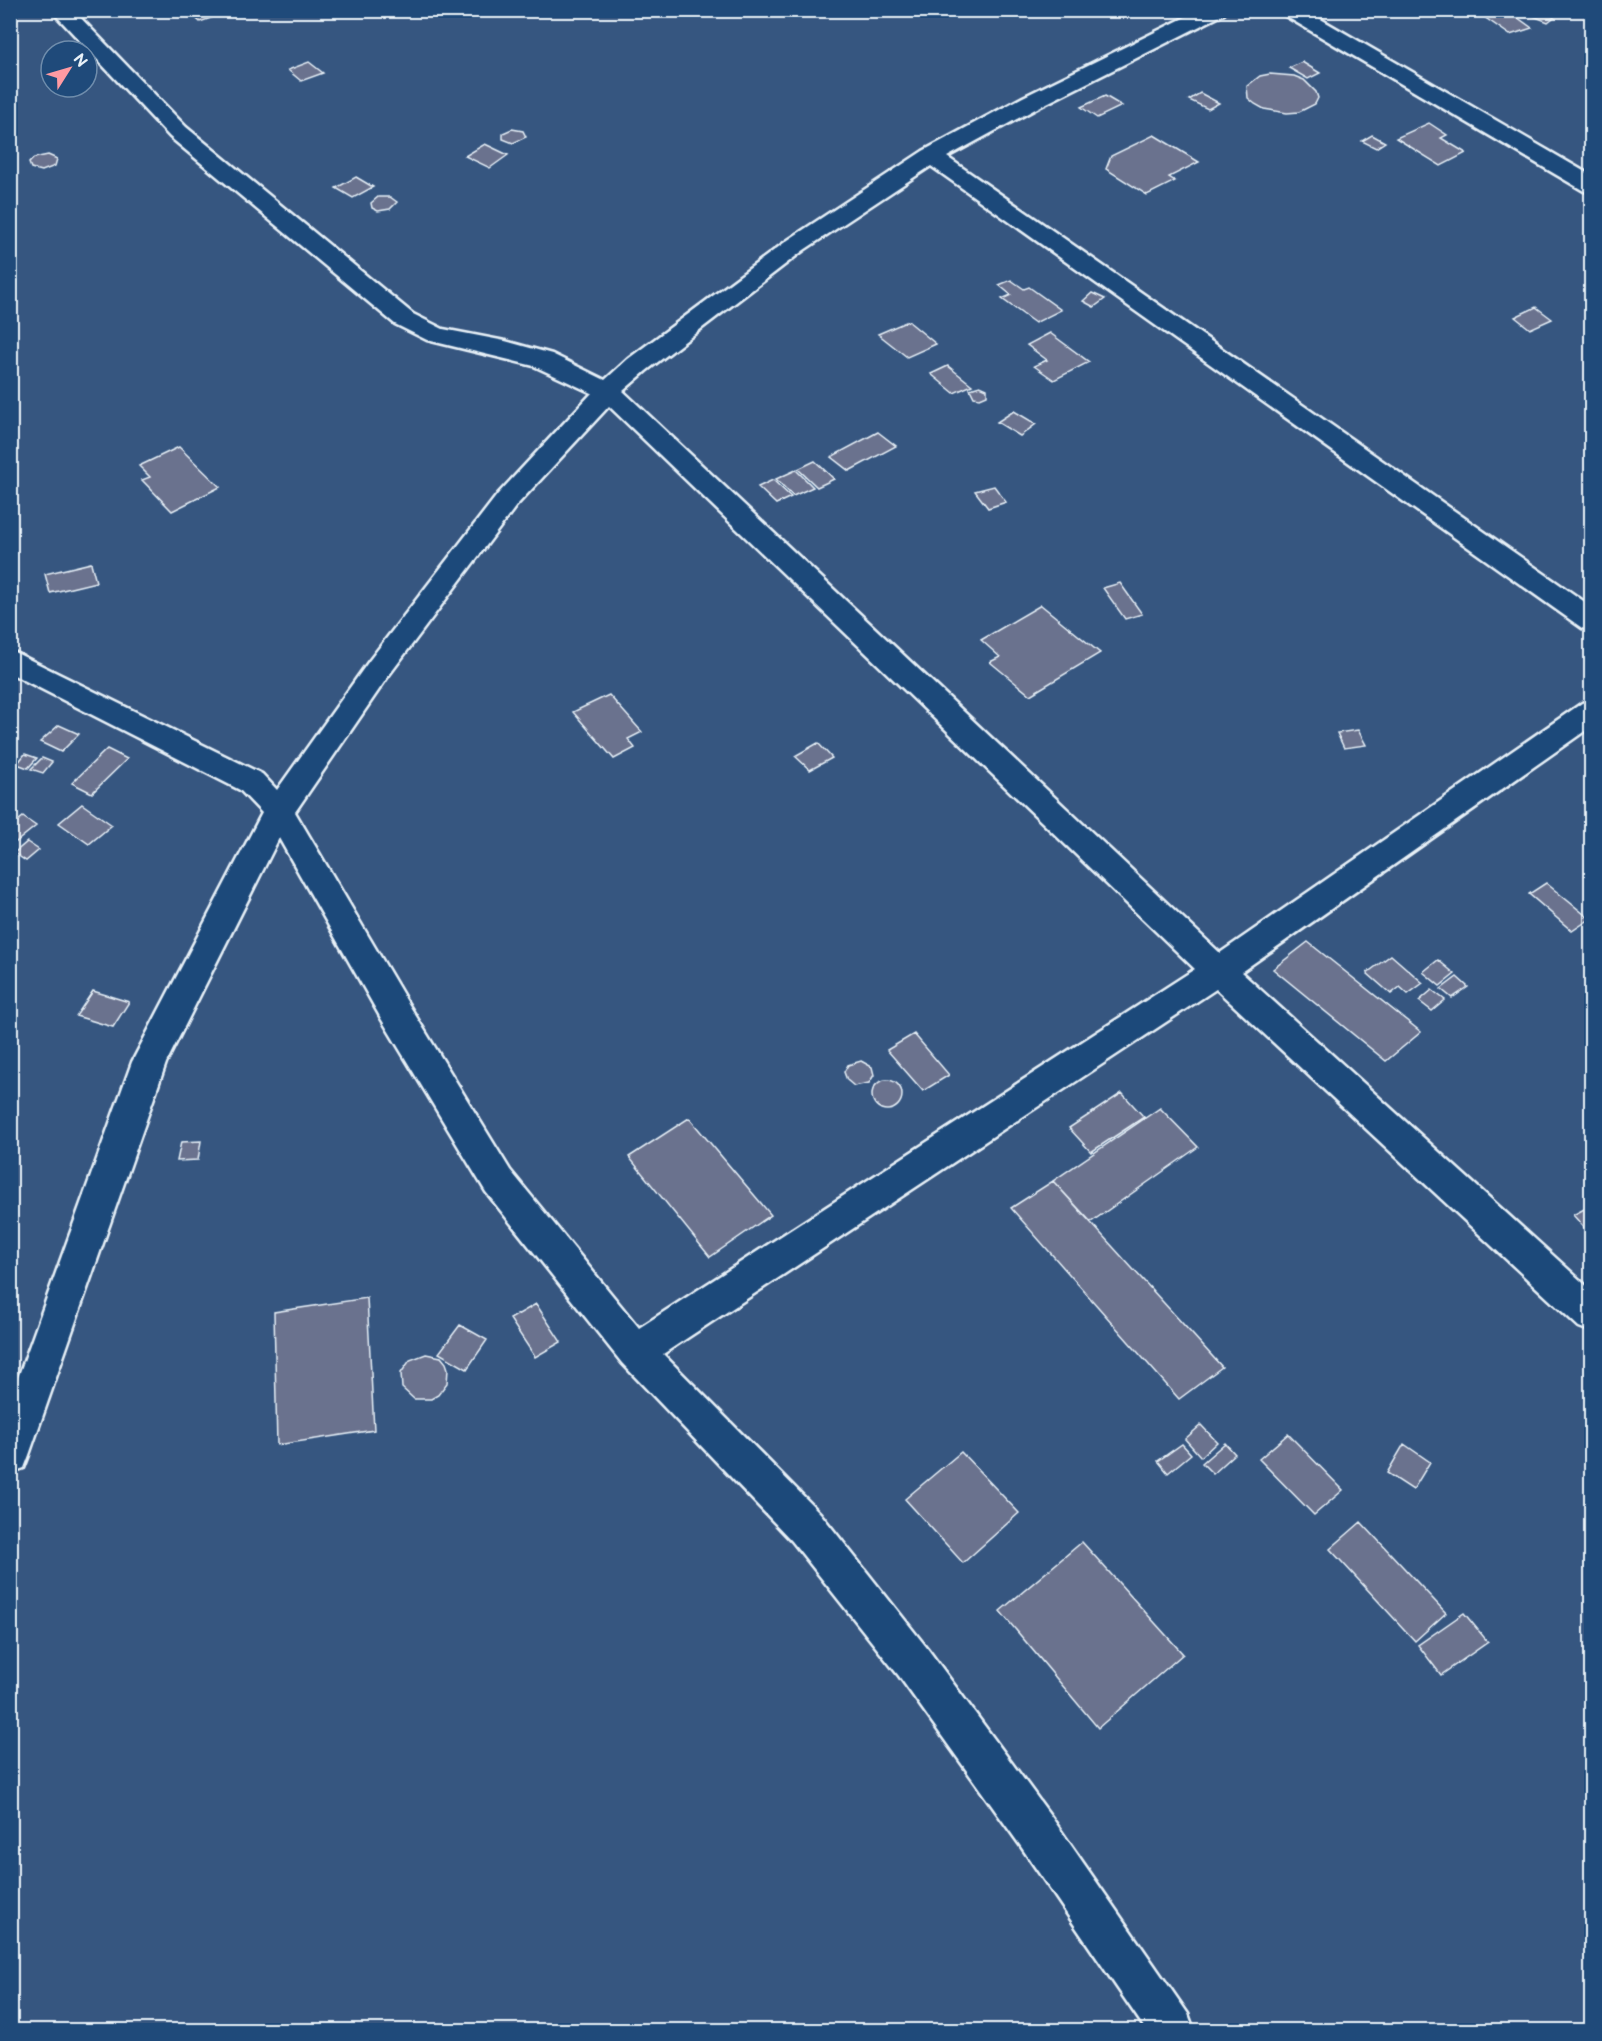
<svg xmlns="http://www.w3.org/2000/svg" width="1602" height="2041" viewBox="0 0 1602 2041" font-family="'Balsamiq Sans',sans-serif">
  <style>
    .building { fill: #6b728e; stroke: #e8f1f8; stroke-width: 1.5 }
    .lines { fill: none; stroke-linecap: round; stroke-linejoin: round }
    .minor-casing { stroke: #e8f1f8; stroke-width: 5 }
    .minor { fill: #1f4a7a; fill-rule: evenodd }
  </style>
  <rect width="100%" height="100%" fill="#365680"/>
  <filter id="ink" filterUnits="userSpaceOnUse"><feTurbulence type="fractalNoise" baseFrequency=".0167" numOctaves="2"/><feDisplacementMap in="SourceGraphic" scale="12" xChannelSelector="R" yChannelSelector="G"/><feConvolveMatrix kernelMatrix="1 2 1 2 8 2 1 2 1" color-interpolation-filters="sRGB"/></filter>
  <g filter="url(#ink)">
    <path class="building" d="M187,10H221L225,13L200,22Z
      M1480,10H1507L1532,28L1510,35L1477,12Z
      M1518,10H1563L1548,22Z
      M309,62L323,73L301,81L288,70Z
      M1302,62L1320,73L1308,79L1289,68Z
      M1270,74L1294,76L1304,80L1316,92L1318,98L1315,104L1299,112L1287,113L1264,109L1255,104L1248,98L1247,86L1260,76Z
      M1200,93L1219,103L1208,109L1189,100Z
      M1105,96L1122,106L1097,118L1081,107Z
      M1429,123L1447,135L1441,138L1466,153L1441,166L1396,138Z
      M512,129L523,131L526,137L513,143L503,139V133Z
      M1154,135L1199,162L1169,177L1175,181L1147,195L1106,169L1111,156Z
      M1372,135L1385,142L1376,148L1362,141Z
      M485,144L508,155L490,168L465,156Z
      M48,155L57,159L55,166L42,171L31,168L29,163L34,158Z
      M356,177L373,187L353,198L336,188Z
      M378,197H390L397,202L390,209L378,211L372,208L371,203Z
      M1011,280L1024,289L1029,287L1061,310L1035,323L1002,299L1011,295L999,285Z
      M1092,293L1105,299L1094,307L1083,301Z
      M1536,307L1552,319L1530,329L1515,317Z
      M908,321L936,344L907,357L878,334Z
      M1050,333L1089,362L1054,380L1034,366L1047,360L1027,345Z
      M948,366L972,385L954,393L931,374Z
      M980,386L987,389V395L980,398L974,397L970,389Z
      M1014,411L1036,424L1020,436L997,422Z
      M878,432L896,446L849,471L831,457Z
      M179,447L220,487L172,511L142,480L150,477L139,466Z
      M815,461L834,479L817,487L798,469Z
      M796,470L813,487L793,496L776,479Z
      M773,480L791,497L776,504L758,487Z
      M994,486L1006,502L988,508L975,491Z
      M91,563L96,582L50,593L45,574Z
      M1120,583L1142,614L1125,619L1103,588Z
      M1041,605L1100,653L1030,695L990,662L1000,657L981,640Z
      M609,695L642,732L628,739L635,748L614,759L573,712Z
      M59,725L79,734L61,752L40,742Z
      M1358,730L1366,745L1344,748L1337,733Z
      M818,743L832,758L810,770L795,756Z
      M107,749L127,759L92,793L72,783Z
      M25,754L37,758L28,768L17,764Z
      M42,758L52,762L43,773L31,769Z
      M82,804L112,825L89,844L59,823Z
      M23,817L36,826L11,846L10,827Z
      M27,842L39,850L26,861L14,853Z
      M1546,883L1590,919L1572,931L1529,894Z
      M1308,942L1421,1032L1386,1061L1273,969Z
      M1391,955L1423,983L1408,994L1400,987L1391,994L1367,973Z
      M1438,960L1455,974L1440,986L1423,972Z
      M1457,977L1468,987L1452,998L1441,989Z
      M1432,990L1445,1000L1432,1011L1419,1001Z
      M93,991L129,1002L113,1027L76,1016Z
      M914,1034L949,1075L923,1091L887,1050Z
      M861,1061L872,1067L874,1075L869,1083L854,1086L847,1080L844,1072L848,1065Z
      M872 1095a15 15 0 1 1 30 0a15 15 0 1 1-30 0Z
      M1122,1093L1144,1117L1091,1152L1069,1128Z
      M1160,1108L1198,1147L1091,1222L1053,1181Z
      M689,1118L771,1215L710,1257L629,1157Z
      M201,1141L198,1160L177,1161L181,1142Z
      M1053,1181L1222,1367L1179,1399L1011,1208Z
      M1590,1206L1592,1208L1591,1235L1573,1215Z
      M367,1298L374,1430L277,1445L274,1312Z
      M536,1304L561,1342L535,1357L510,1319Z
      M460,1325L487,1340L467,1369L439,1353Z
      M426,1354L441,1357L446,1363L448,1369L447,1383L438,1395L431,1399H414L402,1388L401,1373L410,1360Z
      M1201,1425L1217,1442L1201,1457L1185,1439Z
      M1288,1434L1343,1490L1314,1515L1259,1459Z
      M1225,1443L1235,1454L1213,1474L1202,1463Z
      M1182,1444L1191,1454L1168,1473L1158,1461Z
      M1404,1444L1430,1462L1413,1490L1387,1473Z
      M961,1452L1019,1513L963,1563L905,1499Z
      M1361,1522L1446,1613L1415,1641L1330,1549Z
      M1082,1542L1183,1654L1098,1728L1000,1611Z
      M1464,1613L1488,1642L1441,1675L1418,1645Z"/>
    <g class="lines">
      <g class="minor-casing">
        <path id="minor" d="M51,10H73L186,127L413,314L443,329L505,341L552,354L605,380L628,359L788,240L923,151L1023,97L1200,10H1227L1224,14L1039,107L947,157L1592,607V631L1582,628L931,166L804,250L646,371L623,391L1220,953L1582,703L1592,700V726L1241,972L1592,1291V1332L1579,1327L1216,989L663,1354L820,1513L927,1648L1050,1815L1188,2014L1194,2030H1146L1020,1845L899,1676L792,1541L622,1363L486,1192L382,1020L279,838L166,1063L29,1455L24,1468L10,1473V1400L132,1062L262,813L240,790L10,673V650L262,774L277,790L369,661L498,494L592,393L534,366L427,340L395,324L170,137ZM609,406L1195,969L639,1328L510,1170L406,1000L295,812L389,675L516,506Z
          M1279,10H1305L1592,176V193L1584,191L1282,14Z"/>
      </g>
      <use href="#minor" class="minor"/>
    </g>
  </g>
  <rect width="1602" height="2041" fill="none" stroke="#1f4a7a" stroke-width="36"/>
  <rect x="18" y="18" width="1566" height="2005" fill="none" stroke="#e8f1f8" stroke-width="2" filter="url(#ink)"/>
  <g transform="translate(69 69) rotate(53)"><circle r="28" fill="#1f4a7a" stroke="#6f8dac" stroke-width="1.5"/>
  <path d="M0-4.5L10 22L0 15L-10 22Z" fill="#ff9aa2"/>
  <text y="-9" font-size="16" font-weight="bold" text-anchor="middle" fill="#e8f1f8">N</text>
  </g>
</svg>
